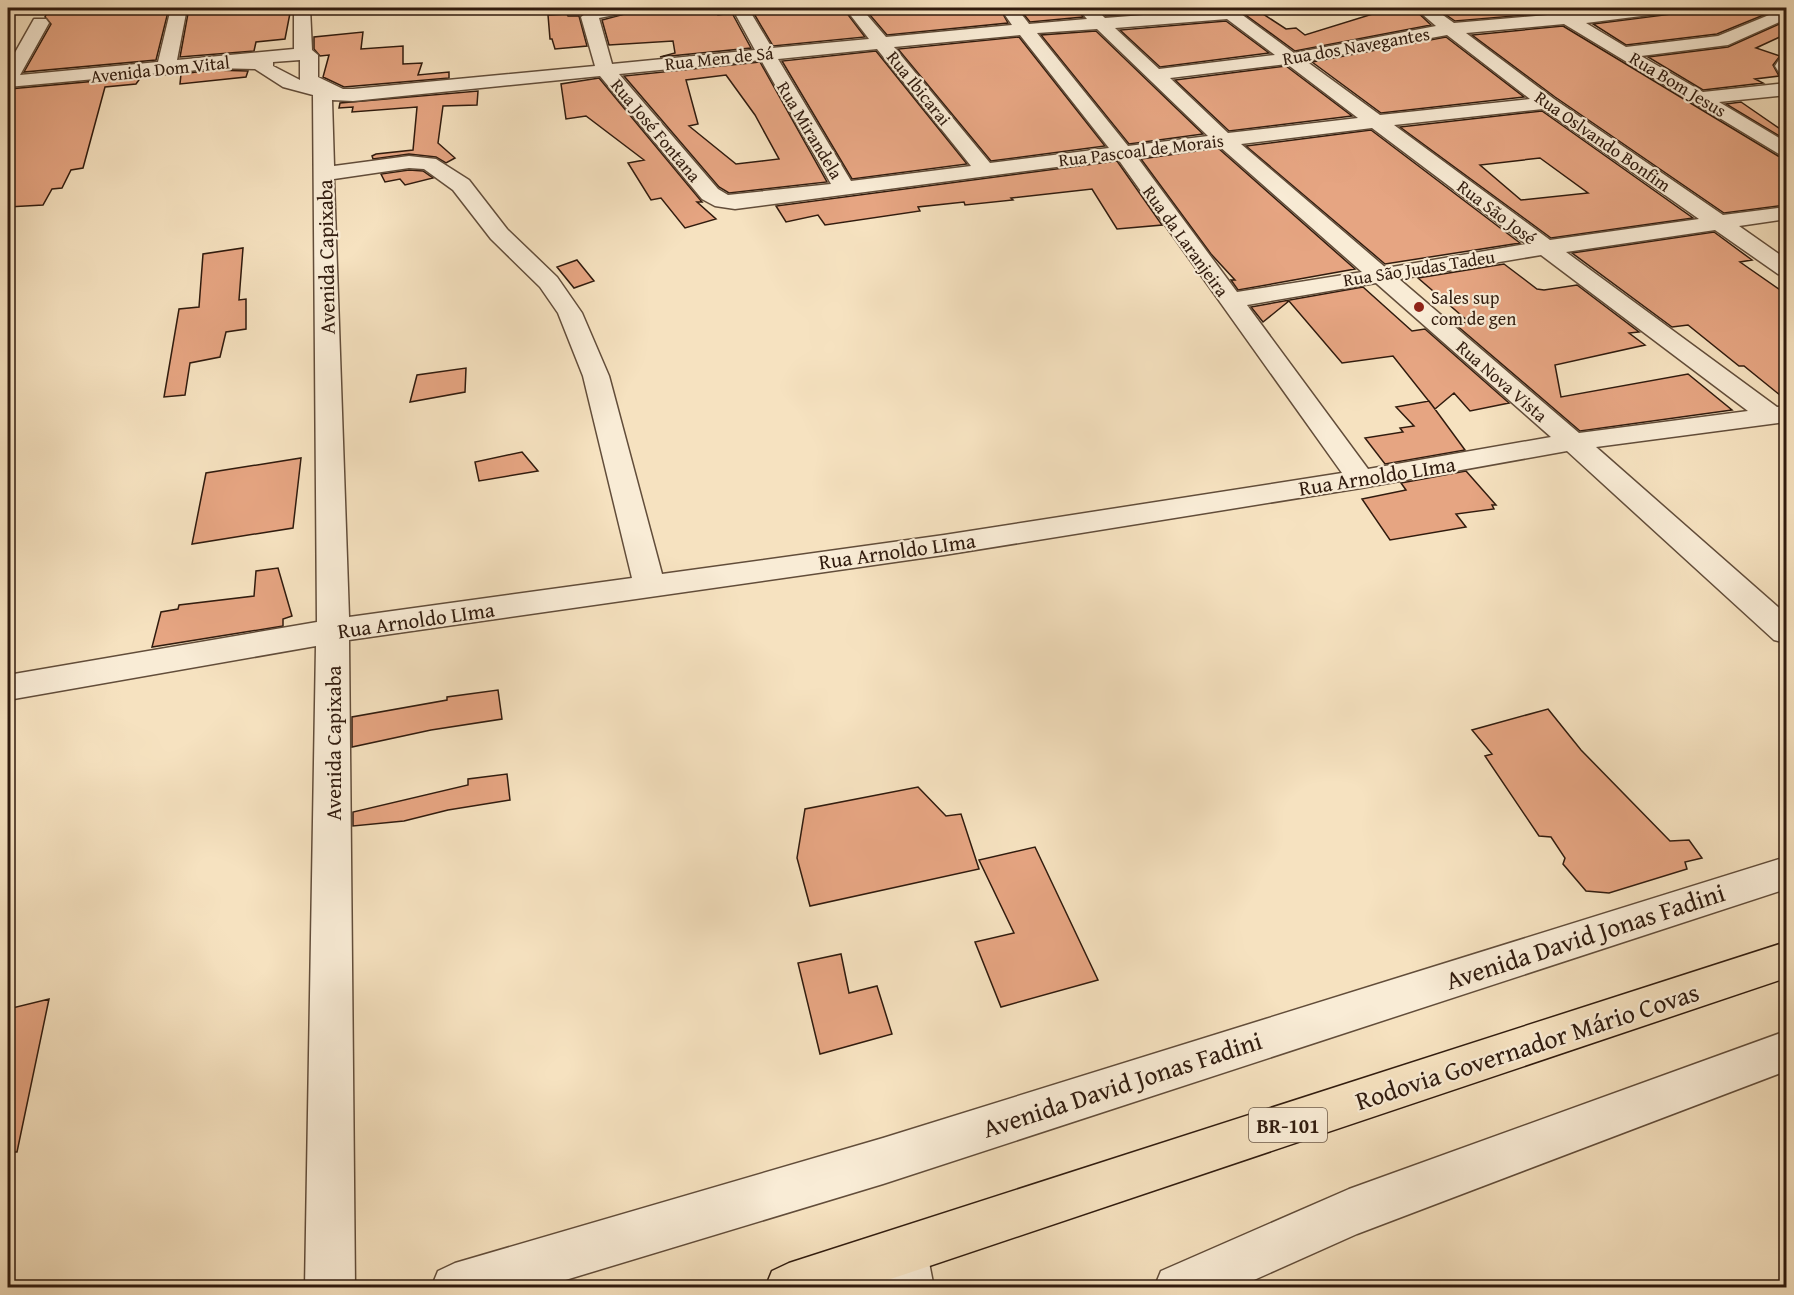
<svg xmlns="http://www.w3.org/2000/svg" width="1794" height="1295" viewBox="0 0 1794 1295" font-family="'Gentium Book Plus',serif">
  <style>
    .building { fill: #e6a582; stroke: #301b0e; stroke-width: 1.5; fill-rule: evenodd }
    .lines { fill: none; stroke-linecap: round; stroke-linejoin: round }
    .minor-casing { stroke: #624d3a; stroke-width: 3 }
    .highway-casing { stroke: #301b0e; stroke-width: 3 }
    .minor { fill: #f9ecd6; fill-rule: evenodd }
    .highway { fill: #f6e2c0; fill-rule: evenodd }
    .poi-dot { fill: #8f2418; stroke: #f9ecd6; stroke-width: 2 }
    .labels { text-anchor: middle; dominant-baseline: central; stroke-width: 4.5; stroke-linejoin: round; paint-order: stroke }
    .far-street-label { font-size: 18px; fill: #301b0e; stroke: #f9ecd6 }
    .far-poi-label { font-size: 18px; fill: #301b0e; stroke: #f9ecd6; text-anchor: start }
    .shield { fill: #f9ecd6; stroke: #6c5a4a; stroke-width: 1.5 }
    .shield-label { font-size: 20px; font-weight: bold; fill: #301b0e }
    .street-label { font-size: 21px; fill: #301b0e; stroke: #f9ecd6 }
    .near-street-label { font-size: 26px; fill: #301b0e; stroke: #f9ecd6 }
  </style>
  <rect width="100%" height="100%" fill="#f6e2c0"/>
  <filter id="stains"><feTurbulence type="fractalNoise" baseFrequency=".00333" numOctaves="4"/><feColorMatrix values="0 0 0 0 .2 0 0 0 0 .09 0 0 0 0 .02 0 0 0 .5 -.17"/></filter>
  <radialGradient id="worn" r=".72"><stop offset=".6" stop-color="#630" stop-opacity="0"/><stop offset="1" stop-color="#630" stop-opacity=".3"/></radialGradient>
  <path class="building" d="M133,8H169L156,60L24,72L51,24L45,17L47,13L130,12Z
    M189,8H291L285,39L256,42L254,51L180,57Z
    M831,8H843L865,37L773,46L753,12Z
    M864,8H1083L1080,12L1083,17L1030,22L1021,11L1011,8L1005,10L1003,14L1008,23L887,35Z
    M1154,8H1211L1106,16L1102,12Z
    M1236,8H1254L1286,29L1296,28L1305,35L1392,8H1413L1431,25L1295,51Z
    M1436,8H1609L1455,21Z
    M1675,8H1769L1776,10L1717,34L1626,45L1593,24L1671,14Z
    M671,9L672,13L717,9L718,15L732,13L751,48L660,57L675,53L673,41L609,45L602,20L632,12Z
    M567,14L568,16H579L587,46L555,49L552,39H550L548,15Z
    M1226,21L1269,53L1160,67L1120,30Z
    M1786,21V34L1756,48L1780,56L1773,65L1779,76L1755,79L1763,83L1703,90L1648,57L1728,47Z
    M1563,26L1778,156L1786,158V205L1724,213L1555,97L1472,35Z
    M1096,31L1203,134L1129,144L1041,35Z
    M363,32L361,49L403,46V64L422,63L418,75L449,72V78L344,87L323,77L329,55L320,56L314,49V37Z
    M1019,37L1105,146L991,161L898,49Z
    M1446,37L1524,97L1381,113L1312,62Z
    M876,51L967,164L852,179L782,61Z
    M760,62L827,182L729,193L719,187L624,76ZM726,75L755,115L779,159L736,164L689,126L698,124L686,80Z
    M1286,66L1352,116L1229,131L1175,80Z
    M212,70L248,71L246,77L180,84L181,74Z
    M141,77L136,84L105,87L83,168L71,170L62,188L52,189L43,205L8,207L9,89Z
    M599,78L702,202H697L716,219L685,228L661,198L651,200L628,163L644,160L586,116L566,119L561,84Z
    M478,91L477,105L443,106L438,143L455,158L446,163L436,157L409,154L373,159L372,156L376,154L413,150L417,107L352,112L353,107L339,108L340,103Z
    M1741,102L1786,133V140L1726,104Z
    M1542,111L1693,218L1551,238L1400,127ZM1540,158L1588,193L1521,200L1480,165Z
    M1371,130L1520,243L1385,264L1246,146Z
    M1218,148L1355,269L1238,290L1231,280H1235L1211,254L1141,159Z
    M1117,161L1162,225L1117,229L1092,189L1011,198L1013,200L965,205L964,202L918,207L920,211L825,225L818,215L786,222L776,206Z
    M409,170L423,171L433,178L405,185L400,179L385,182L381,174Z
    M1714,232L1752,260L1740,262L1786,294V400L1744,366H1739L1688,325L1672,327L1572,253Z
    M243,248L239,300L246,299V329L226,332L220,357L190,363L185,395L164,397L179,309L199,307L203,254Z
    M577,260L594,281L574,288L557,267Z
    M1504,264L1537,289L1544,290L1577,285L1639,332L1629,333L1645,345L1555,365L1561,397L1688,374L1732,410L1580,431L1455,324L1469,322L1418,278Z
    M1363,287L1412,331L1425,329L1509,403L1470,411L1454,393L1435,409L1393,356L1342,363L1289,301L1263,322L1251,307Z
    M466,368L465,392L410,402L417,375Z
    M1429,401L1465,450L1385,464L1365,438L1403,432L1400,428L1414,426L1396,407Z
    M522,452L538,471L479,481L475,462Z
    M301,458L293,528L192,544L206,473Z
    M1466,471L1496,505H1492L1494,509L1456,514L1466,527L1390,540L1362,499L1406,490L1401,483Z
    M278,568L292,616L283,619V626L152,647L161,612L178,609L179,605L254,596L256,571Z
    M498,690L502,719L431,730L352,747V717L447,700V697Z
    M1548,709L1581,750L1670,841L1689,840L1702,858L1685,862L1687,869L1609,893L1586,891L1563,864L1565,858L1551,837L1539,836L1485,756L1492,754L1472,730Z
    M507,774L510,800L448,810L404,821L353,826V812L468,785V779Z
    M918,787L946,816L961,814L979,869L810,906L797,858L805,809Z
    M1035,847L1098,980L1001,1007L975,942L1014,933L979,860Z
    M841,954L849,993L877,986L892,1034L820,1054L798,963Z
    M49,999L17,1152H8V1009Z"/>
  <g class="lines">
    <g class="minor-casing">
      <path id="minor" d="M171,8H187L177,60L294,49V8H310L312,50L318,55V77L343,89H353L595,66L581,17L593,8H631L629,12L599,18L612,64L755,50L732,8H748L772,48L869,39L845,8H861L886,37L1012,25L1005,15L1007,11C1019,8 1022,15 1029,24L1087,19L1082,13L1084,9C1094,7 1098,11 1105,18L1233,8L1294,53L1436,26L1415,8H1433L1454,23L1630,8H1673L1671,12L1665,13L1586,23L1626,47L1718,36L1786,8V19L1728,45L1641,56L1703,92L1786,83V95L1719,102L1786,142V156L1779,154L1564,24L1466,33L1554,99L1723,215L1786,207V219L1739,226L1786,259V276L1778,274L1715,230L1566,252L1777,407L1786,406V422L1596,447L1786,614V643L1774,640L1567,451L1361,488L944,555L349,640L355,1288H305L316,646L8,700V675L317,622L313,95L283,87L255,69L212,68L166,74L160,73L8,87V65L34,19H46L49,23L20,75L158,62ZM1227,19L1275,55L1159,69L1115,28ZM1097,29L1208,136L1128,146L1037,33ZM1020,35L1109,148L990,163L894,47ZM1447,35L1530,99L1380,115L1306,61ZM877,49L971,166L851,181L778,59ZM300,60V80L273,66V62ZM761,60L831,184L728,195L718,189L619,74ZM1287,64L1358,118L1228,133L1170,78ZM600,76L702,199L715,206L735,209L1118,159L1342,473L944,535L662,574L609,376L582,313L557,277L507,229L469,180L436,159L409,156L334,166L332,100L353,101ZM1543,109L1699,219L1550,240L1394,125ZM1372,128L1526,244L1386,268L1241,144ZM1219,146L1362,272L1237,292L1137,157ZM409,168L424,169L453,190L491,239L540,287L558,313L583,376L632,578L349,617L334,179ZM1541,255L1748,411L1579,433L1399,279ZM1376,283L1551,437L1368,469L1247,305Z
        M1786,57V76L1780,74L1775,66L1780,58Z
        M1786,857V889L883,1184L539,1288H431L438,1271L455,1263L883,1138Z
        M1786,1031V1071L1357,1234L1236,1288H1154L1161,1271L1349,1189Z
        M903,1228L920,1235L927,1252L934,1288H884L879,1252L886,1235Z"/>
    </g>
    <g class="highway-casing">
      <path id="highway" d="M1786,942V978L864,1288H765L772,1271L789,1263Z"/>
    </g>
    <use href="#minor" class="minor"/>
    <use href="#highway" class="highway"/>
  </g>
  <circle class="poi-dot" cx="1419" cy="307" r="6"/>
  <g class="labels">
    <g class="far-street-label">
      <text transform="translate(1356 46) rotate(-10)">Rua dos Navegantes</text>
      <text transform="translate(719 58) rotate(-6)">Rua Men de Sá</text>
      <text transform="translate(160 69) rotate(-6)">Avenida Dom Vital</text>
      <text transform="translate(1678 84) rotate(31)">Rua Bom Jesus</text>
      <text transform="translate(919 88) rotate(51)">Rua Ibicarai</text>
      <text transform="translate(656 130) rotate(50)">Rua José Fontana</text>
      <text transform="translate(810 130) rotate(59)">Rua Mirandela</text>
      <text transform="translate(1603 141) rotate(35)">Rua Oslvando Bonfim</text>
      <text transform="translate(1141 150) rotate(-7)">Rua Pascoal de Morais</text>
      <text transform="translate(1497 212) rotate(37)">Rua São José</text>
      <text transform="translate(1186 241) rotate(54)">Rua da Laranjeira</text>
      <text transform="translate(1419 268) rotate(-9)">Rua São Judas Tadeu</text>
      <text transform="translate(1502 381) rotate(41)">Rua Nova Vista</text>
    </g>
    <g class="far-poi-label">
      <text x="1431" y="297">Sales sup<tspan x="1431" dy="21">com de gen</tspan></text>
    </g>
    <rect class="shield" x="1249" y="1108" width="78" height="34" rx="4.5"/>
    <g class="shield-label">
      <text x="1288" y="1125">BR-101</text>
    </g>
    <g class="street-label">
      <text transform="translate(326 257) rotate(-91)">Avenida Capixaba</text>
      <text transform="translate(1377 476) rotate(-9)">Rua Arnoldo LIma</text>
      <text transform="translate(897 551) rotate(-8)">Rua Arnoldo LIma</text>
      <text transform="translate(416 620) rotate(-8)">Rua Arnoldo LIma</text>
      <text transform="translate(333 743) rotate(-90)">Avenida Capixaba</text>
    </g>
    <g class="near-street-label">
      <text transform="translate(1585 936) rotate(-18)">Avenida David Jonas Fadini</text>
      <text transform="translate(1527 1046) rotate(-18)">Rodovia Governador Mário Covas</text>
      <text transform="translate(1122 1084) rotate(-18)">Avenida David Jonas Fadini</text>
    </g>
  </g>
  <rect width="1794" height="1295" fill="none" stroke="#f6e2c0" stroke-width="30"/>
  <rect x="9" y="9" width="1776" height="1277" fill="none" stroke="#301b0e" stroke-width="3"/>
  <rect x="15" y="15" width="1764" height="1265" fill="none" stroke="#301b0e" stroke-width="1.5"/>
  <rect width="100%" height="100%" filter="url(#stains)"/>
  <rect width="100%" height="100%" fill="url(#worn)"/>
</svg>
